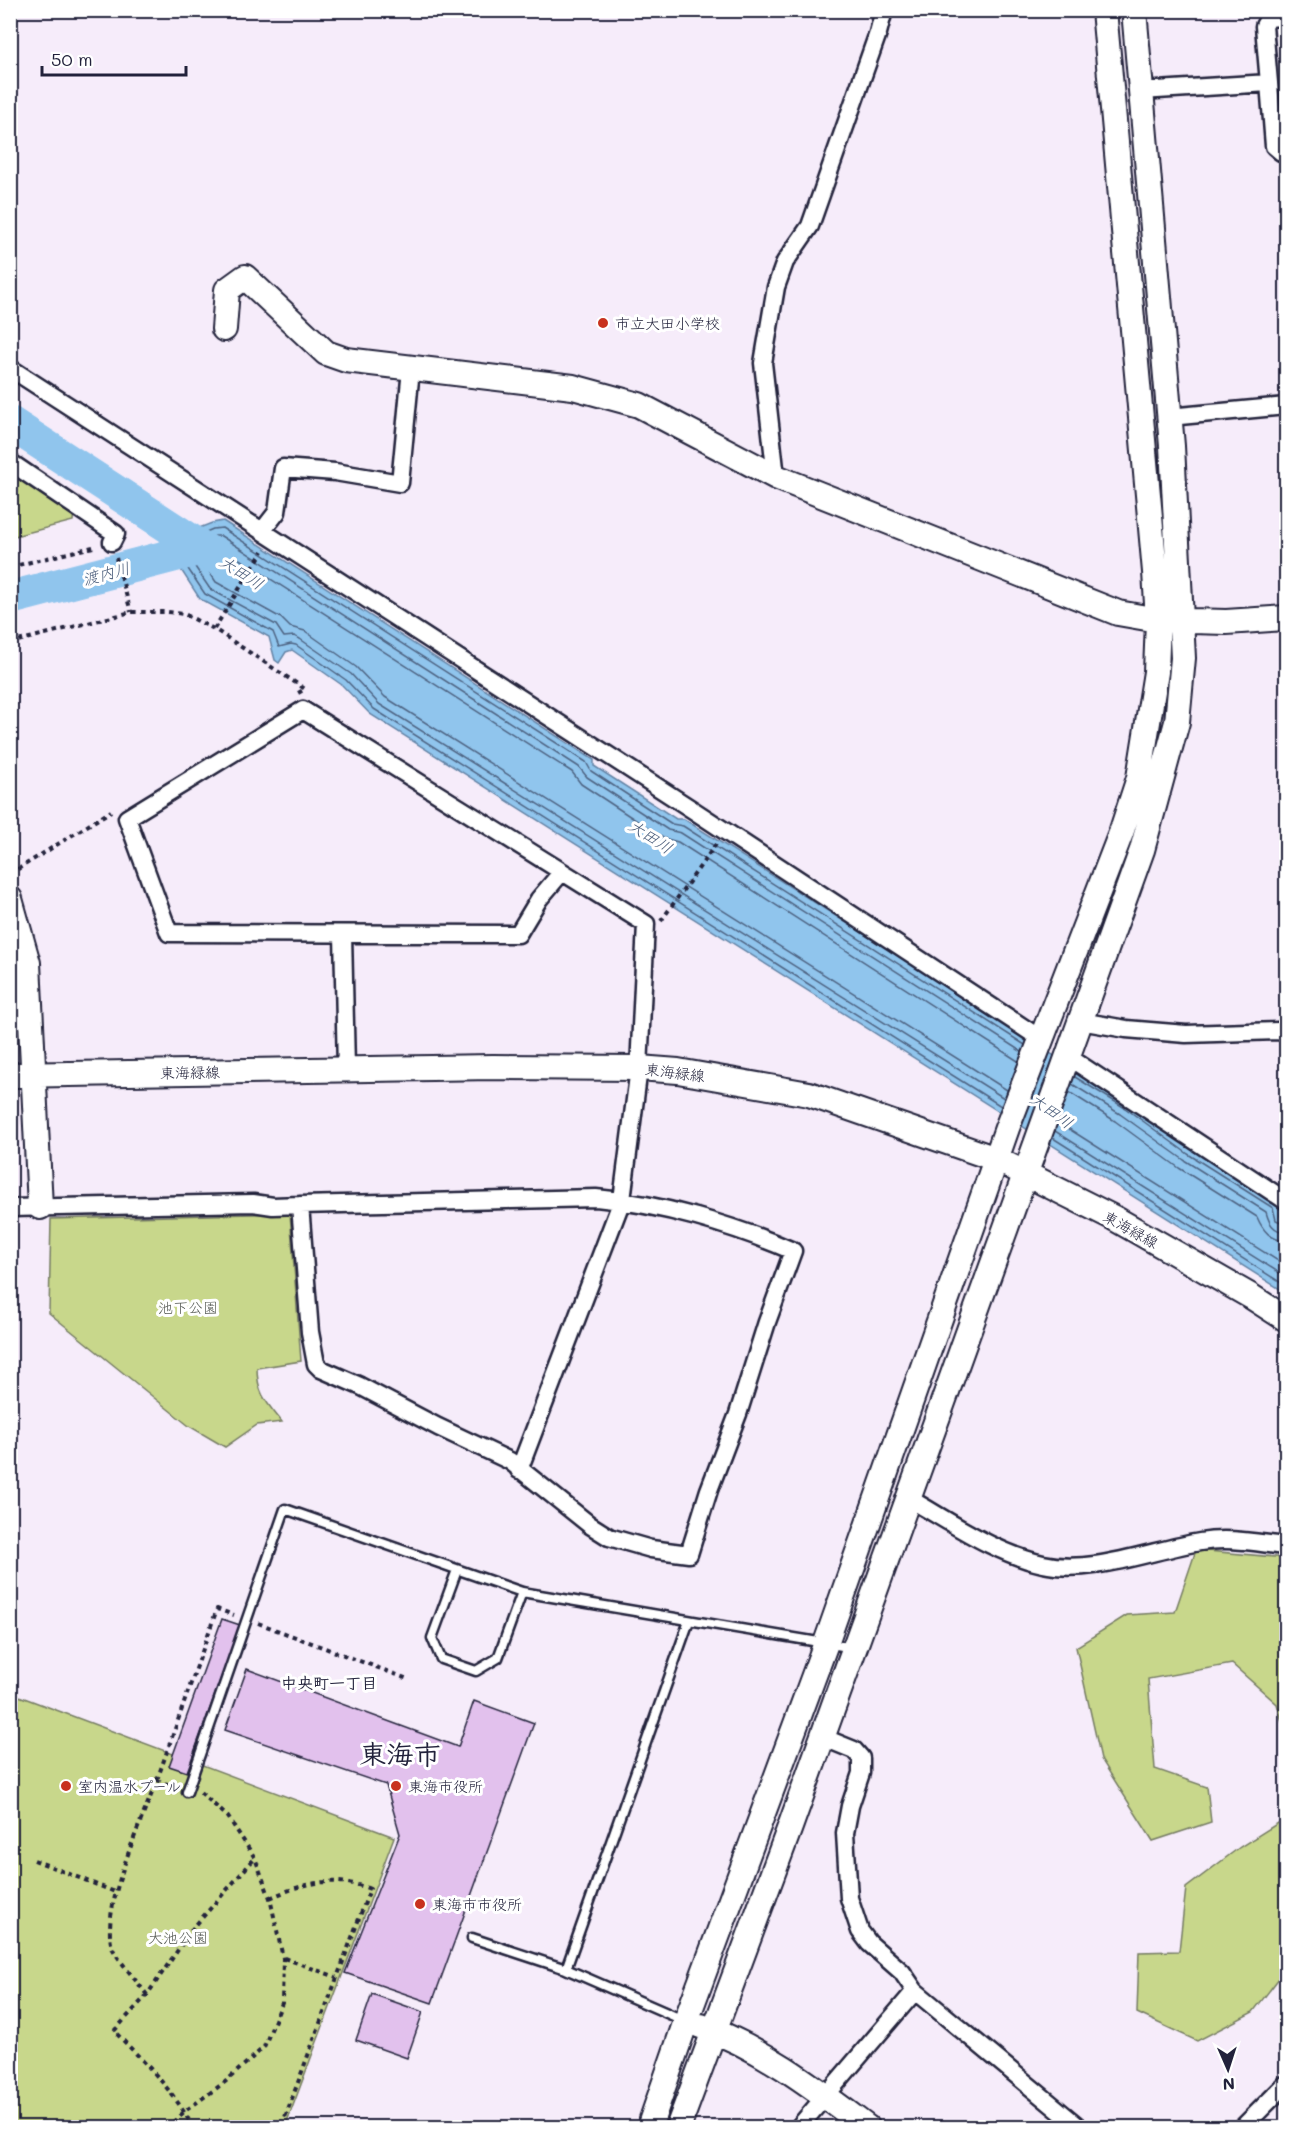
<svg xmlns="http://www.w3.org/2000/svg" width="1297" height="2138" viewBox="0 0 1297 2138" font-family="Mali,'Klee One',sans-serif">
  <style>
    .green { fill: #c8d78b; stroke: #757c63; stroke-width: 1.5 }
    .water { fill: #90c5ed; stroke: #6484a6; stroke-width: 1.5 }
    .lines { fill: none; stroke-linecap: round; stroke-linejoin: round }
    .shore { stroke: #4e6382; stroke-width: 1.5 }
    .river { stroke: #90c5ed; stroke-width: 34 }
    .building { fill: #e2c1ed; stroke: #22223b; stroke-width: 1.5 }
    .lane-casing { stroke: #22223b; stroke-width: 13 }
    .street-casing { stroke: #22223b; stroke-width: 21 }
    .secondary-casing { stroke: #22223b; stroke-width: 28 }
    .path { stroke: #22223b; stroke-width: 4; stroke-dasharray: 4.5 4.5; stroke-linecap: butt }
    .lane { stroke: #fff; stroke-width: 8 }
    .street { stroke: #fff; stroke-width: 16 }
    .secondary { stroke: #fff; stroke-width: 24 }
    .poi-dot { fill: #c8321e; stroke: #fff; stroke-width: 2 }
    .labels { text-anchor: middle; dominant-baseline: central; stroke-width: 6; stroke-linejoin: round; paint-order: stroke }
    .poi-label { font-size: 15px; fill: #22223b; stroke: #fff; text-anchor: start }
    .street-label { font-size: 15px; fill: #22223b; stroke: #fff }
    .park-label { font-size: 15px; fill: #545853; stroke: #fff }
    .water-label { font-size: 16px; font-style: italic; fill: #485b79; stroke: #fff }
    .neighbourhood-label { font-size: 16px; font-weight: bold; fill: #22223b; stroke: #fff }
    .town-label { font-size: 27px; font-weight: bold; fill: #22223b; stroke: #fff }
  </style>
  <rect width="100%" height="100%" fill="#f6ecfa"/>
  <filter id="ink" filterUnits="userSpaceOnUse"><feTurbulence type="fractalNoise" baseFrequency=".0167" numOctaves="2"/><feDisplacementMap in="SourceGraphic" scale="12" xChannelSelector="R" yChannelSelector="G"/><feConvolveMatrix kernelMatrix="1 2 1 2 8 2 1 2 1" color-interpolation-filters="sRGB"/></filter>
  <g filter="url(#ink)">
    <path class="green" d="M11,467L74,508L73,521L11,537Z
      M290,1213L301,1361L257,1368C257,1394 267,1403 282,1422L257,1425L225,1447L189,1426L49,1313L51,1219Z
      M1196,1550L1286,1558V1735L1277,1704L1232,1664L1148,1679L1155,1769L1207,1787L1211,1822L1153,1841L1101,1759L1076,1647L1127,1615L1175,1612Z
      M11,1693L394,1837L285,2127H11Z
      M1286,1818V1969L1253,2012L1197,2041L1137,2013L1139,1952L1179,1951L1186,1888L1240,1847Z"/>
    <path class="water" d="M223,521L594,760V766L676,819H684L1128,1103L1191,1149L1281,1206L1280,1216L1286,1220V1293L370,714L342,685L292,650L286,652L279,663L275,660L269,637L200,599L163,542L212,523Z"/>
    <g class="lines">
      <path class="shore" d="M1075,1077L1125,1108L1188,1154L1273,1208L1276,1220L1286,1224
        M1072,1084L1120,1114L1184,1160L1266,1212C1269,1223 1273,1231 1286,1232
        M1007,1090L385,697L356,667L305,631L290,627L281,618L216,582L199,556V553L219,546L572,772L581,784L663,838L678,842L1018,1061
        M1069,1092L1115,1121L1179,1168L1257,1217C1263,1231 1271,1240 1286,1241
        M1004,1098L379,704L351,674L300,639L294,636L284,637L276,625L210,589L185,552V549L215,536H221L579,767L587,777L668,830L681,833L1022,1052
        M1001,1106L374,709L346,680L296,645L291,644L279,647L273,632L205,594L174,548V545L213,529L222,528L586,762L591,771L672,824L683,826L1025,1045
        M1058,1122L1286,1266
        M1055,1131L1286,1277
        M1053,1138L1286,1286"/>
      <path class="river" d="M10,423L222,561
        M10,598L202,548"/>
    </g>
    <path class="building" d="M222,1619L240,1625L187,1772L169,1766Z
      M247,1669L458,1747L474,1701L534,1723L432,2003L345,1973L400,1834L386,1785L225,1730Z
      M372,1994L423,2012L407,2058L356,2040Z"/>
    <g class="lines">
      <g class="lane-casing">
        <path id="lane" d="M457,1570L432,1638L441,1659L476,1671L498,1658L522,1592
          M187,1792L285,1509L522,1592L854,1648
          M472,1938L566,1969L683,2020
          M566,1969L689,1621"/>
      </g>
      <g class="street-casing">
        <path id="street" d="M1269,83L1274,146L1281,152H1286
          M1141,91L1269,83L1264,26L1269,17L1286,18
          M10,368L693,810L1041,1039
          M1169,417L1286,406
          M10,462L116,534L112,542
          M776,477L763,363L776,287L785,262L810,226L878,33L884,10
          M263,530L277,512L283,468L335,472L400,483L411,369
          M343,934L346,1069
          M1080,1021L1126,1029L1186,1034L1278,1031L1286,1032
          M1067,1056L1286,1201
          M10,1208L253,1203L273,1206L300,1205L596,1198C661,1204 733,1225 793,1251L767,1322L738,1414L709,1490L689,1554L651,1549L609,1537L590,1525L510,1461L438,1427L360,1386L321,1369L316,1364L310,1332L300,1205
          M519,1470L622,1200L639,1068L646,924L303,710L127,818L169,933L518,934L539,899L561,873
          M908,1498C951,1522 994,1553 1043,1564C1092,1575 1151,1550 1200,1542C1229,1537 1257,1543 1286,1546
          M822,1737L854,1750L861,1758V1773L850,1806L845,1833L849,1898L860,1931L869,1943L902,1972L915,1991L1080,2128
          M798,2128L915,1991
          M1242,2128L1286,2084"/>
      </g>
      <g class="secondary-casing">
        <path id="secondary" d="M224,329L227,290L245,277L326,353L346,360L573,387L639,405L776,477L1118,613L1158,620L1226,622L1286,618
          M10,899L28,963L40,1207
          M10,1075L493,1067L639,1068L678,1071L809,1094L996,1159L1114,1218L1252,1297L1286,1319
          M701,2026C763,2048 816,2089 868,2128
          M649,2128L686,2021L826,1643L1007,1128L1121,833L1139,778L1156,672L1158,620L1155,572L1104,10
          M678,2128L790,1827L1142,850L1177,722L1183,658L1172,446L1134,10"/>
      </g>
      <path class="path" d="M116,558L131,612
        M10,567L97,546
        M214,629L263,551
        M10,643L131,612H168L184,614L214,629L305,689L298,693
        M10,874L111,811
        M661,921L716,844
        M258,1623L408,1679
        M157,1780L217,1609L234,1615
        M34,1860L115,1892
        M270,1898C304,1883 334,1875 370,1889L281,2128
        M284,1958L336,1977
        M147,1995C140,1985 115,1956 112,1947C100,1909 143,1818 157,1780L175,1787
        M167,2128L185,2111L225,2082L264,2047L282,2003L283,1958L270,1898L255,1858L228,1817L199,1791
        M193,2128C174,2090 143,2061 114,2031L147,1995L193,1928L255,1858"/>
      <use href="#lane" class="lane"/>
      <use href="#street" class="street"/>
      <use href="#secondary" class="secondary"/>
    </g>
  </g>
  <g class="poi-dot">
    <circle cx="603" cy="323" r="6"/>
    <circle cx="66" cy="1786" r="6"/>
    <circle cx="396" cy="1786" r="6"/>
    <circle cx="420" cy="1904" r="6"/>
  </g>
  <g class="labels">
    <g class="poi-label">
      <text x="615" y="323">市立大田小学校</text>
      <text x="78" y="1786">室内温水プール</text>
      <text x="408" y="1786">東海市役所</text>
      <text x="432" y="1904">東海市市役所</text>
    </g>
    <g class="street-label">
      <text transform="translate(190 1072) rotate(-1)">東海緑線</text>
      <text transform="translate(675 1072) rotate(7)">東海緑線</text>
      <text transform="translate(1131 1229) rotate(29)">東海緑線</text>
    </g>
    <g class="park-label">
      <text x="188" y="1307">池下公園</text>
      <text x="178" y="1937">大池公園</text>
    </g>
    <g class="water-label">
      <text transform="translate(242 572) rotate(33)">大田川</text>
      <text transform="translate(106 573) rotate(-15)">渡内川</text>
      <text transform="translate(651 836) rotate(33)">大田川</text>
      <text transform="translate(1052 1110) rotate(36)">大田川</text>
    </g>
    <g class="neighbourhood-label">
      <text x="329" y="1682">中央町一丁目</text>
    </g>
    <g class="town-label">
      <text x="400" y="1753">東海市</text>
    </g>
  </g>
  <rect width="1297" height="2138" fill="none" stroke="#fff" stroke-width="36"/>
  <rect x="18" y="18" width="1261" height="2102" fill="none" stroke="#22223b" stroke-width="2" filter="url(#ink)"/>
  <g transform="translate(1228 2069) rotate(177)" stroke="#ffffff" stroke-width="4.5" paint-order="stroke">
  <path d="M0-4.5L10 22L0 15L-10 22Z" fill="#22223b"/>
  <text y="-9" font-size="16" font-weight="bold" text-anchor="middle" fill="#22223b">N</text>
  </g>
  <path d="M42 66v9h144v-9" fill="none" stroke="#22223b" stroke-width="3"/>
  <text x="51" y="66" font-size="18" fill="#22223b" stroke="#ffffff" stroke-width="4.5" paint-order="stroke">50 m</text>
</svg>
